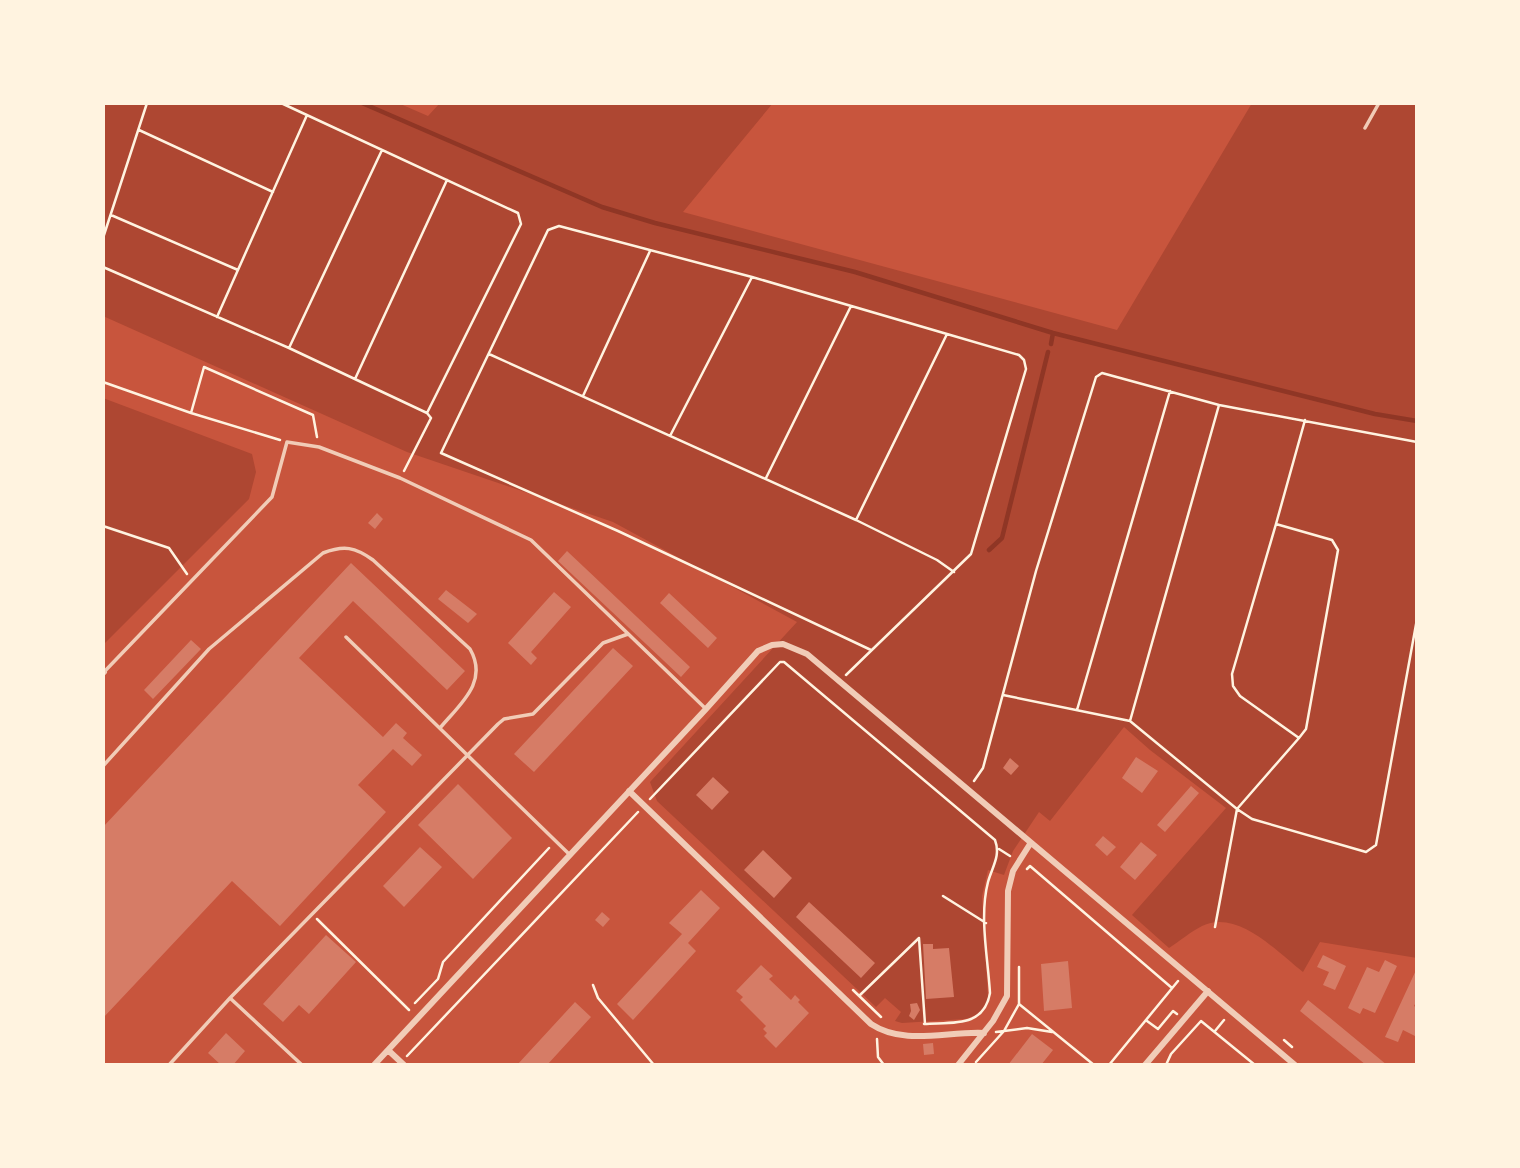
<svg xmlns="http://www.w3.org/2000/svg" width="1520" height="1168" viewBox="0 0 1520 1168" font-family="'Golos Text',sans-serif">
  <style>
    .green { fill: #ae4732 }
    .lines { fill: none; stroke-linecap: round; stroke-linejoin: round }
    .stream { stroke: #8f3625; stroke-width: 4.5 }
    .building { fill: #d67c66 }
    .path { stroke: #fff3e0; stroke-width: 2.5 }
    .service { stroke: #f1ccb7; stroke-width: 3.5 }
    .minor { stroke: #f1ccb7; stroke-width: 6 }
  </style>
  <rect width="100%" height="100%" fill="#c8553d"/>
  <path class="green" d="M103,103H398L428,116L440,103H773L683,212L1117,330L1252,103H1417V958L1320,942L1303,972C1277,952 1238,909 1202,926C1190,932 1180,941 1169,948L1132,915L1226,808L1150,750L1124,727L1050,821L1039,812L1013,851L1004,875L988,870L982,896L988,998C984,1011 977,1016 965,1019L902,1023L895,1021L901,1012L885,998L876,1007L657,801L650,782L797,622L613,522L407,452L103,316Z
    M103,398L252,454L256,472L249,499L103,645Z"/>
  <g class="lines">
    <path class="stream" d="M362,103L602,207L655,223L855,272L1053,333L1375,414L1417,421
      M1051,344L1053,333
      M989,550L1002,538L1048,352"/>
  </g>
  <path class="building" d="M377,513L383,519L375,529L368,523Z
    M567,551L690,667L681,677L558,561Z
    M351,563L465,671L447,690L353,601L299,658L383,737L396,723L407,733L403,738L422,755L412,766L393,749L358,785L386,812L280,926L232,881L103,1018V827Z
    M446,590L477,614L468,623L438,599Z
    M554,592L571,607L531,652L537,658L531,665L508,643Z
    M669,593L717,638L708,648L660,603Z
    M191,640L201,649L153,699L144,690Z
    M613,648L633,666L534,772L514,754Z
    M1136,757L1158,771L1142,793L1122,778Z
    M1010,758L1019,766L1011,775L1003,768Z
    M713,777L729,792L712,810L696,795Z
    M458,784L512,838L473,879L418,825Z
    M1191,786L1199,793L1165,832L1157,825Z
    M1103,836L1116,847L1107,856L1095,845Z
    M1141,842L1157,855L1135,880L1120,867Z
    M420,847L442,867L404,907L383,886Z
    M763,850L792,878L774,898L744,870Z
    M701,890L720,908L688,943L696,951L633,1020L617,1004L682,934L669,923Z
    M809,902L875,963L861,978L796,917Z
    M602,912L610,919L603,927L595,920Z
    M326,935L356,962L309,1014L299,1005L283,1022L263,1004Z
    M923,944H933V949L949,948L954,997L926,999Z
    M1323,955L1346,966L1335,990L1323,985L1329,972L1317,967Z
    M1385,960L1397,966L1375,1013L1363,1008L1360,1014L1348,1008L1367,967L1379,972Z
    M1068,961L1072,1008L1044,1011L1041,964Z
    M761,965L773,976L769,979L791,1000L795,995L800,1000L798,1002L809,1013L776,1048L764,1036L767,1033L763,1029L766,1026L740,1000L743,997L736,991Z
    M1417,968V1000L1414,1006L1417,1008V1032L1415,1036L1403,1030L1398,1042L1385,1037Z
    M1308,1000L1329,1017L1387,1065H1366L1300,1011Z
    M575,1002L591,1017L547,1065H517Z
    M917,1003L920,1010L914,1020L909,1016L911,1011L910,1004Z
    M226,1033L245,1051L233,1065H221L208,1053Z
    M1032,1034L1053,1050L1041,1065H1008Z
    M933,1043L934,1054L924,1055L923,1044Z"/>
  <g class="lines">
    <path class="path" d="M281,103L518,213L521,224L427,413L431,418L404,471
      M139,130L273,192
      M111,215L238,270
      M103,238L147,103
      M103,267L289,348L427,413
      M752,277L947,334
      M217,317L307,115
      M289,348L382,150
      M489,354L856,520L937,560L954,572
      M355,379L447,180
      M103,382L191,413L280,440
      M583,396L650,251
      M191,413L204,367L313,415L317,437
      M670,436L752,277L559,226L548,230L441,453L618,531L871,650
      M766,478L851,306
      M1276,524L1305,420
      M103,526L169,548L187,574
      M846,675L971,554L1026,369L1024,360L1019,355L947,334L856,520
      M1003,695L1130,721L1237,809L1252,819L1366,852L1376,845L1417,619
      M1077,710L1170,391
      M1130,721L1219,405
      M974,781L983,768L1036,571L1096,377L1102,373L1219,405L1417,442
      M650,799L780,662H784L995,840C1001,856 992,867 988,882C979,917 988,958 990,993C984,1028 952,1022 924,1024
      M999,849L1010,856
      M1027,869L1030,866L1172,988
      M943,896L986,923
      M317,919L409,1010
      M1215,927L1237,809L1299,738L1306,729L1338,550L1332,540L1276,524L1232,674L1233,686L1240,696L1299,738
      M919,938L925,1024
      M1019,967V1004L1094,1065
      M593,985L598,998L654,1065
      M853,990L881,1017
      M859,996L919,938
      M415,1003L438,979L443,962L549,848
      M1147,1021L1158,1029L1173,1011L1177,1014
      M1215,1031L1224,1020
      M996,1032L1027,1028L1052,1032
      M877,1039L878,1057L884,1065
      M1284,1040L1292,1047
      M407,1056L638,812
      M976,1062L1004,1031L1019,1004
      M1109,1065L1178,981
      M1166,1065L1171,1054L1201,1021L1255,1065"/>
    <path class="service" d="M1365,128L1379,103
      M346,637L569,854
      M104,672L272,497L287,442L319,447L400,478L531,540L706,709
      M103,766L209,649L323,553C344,545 355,547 373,560L470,649C489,682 460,704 440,728
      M230,998L302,1065
      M169,1065L230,998L498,724L504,719L533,714L603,643L628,634"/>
    <path class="minor" d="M103,673L104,672
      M629,791L871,1024C904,1046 947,1031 984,1033
      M388,1050L404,1065
      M374,1065L706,709L758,651L772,645L783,644L807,654L1295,1065
      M958,1065L993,1021L1007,996L1008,891L1013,871L1030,844
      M1145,1065L1208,991"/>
  </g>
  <rect width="1520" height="1168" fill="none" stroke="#fff3e0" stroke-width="210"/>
</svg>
